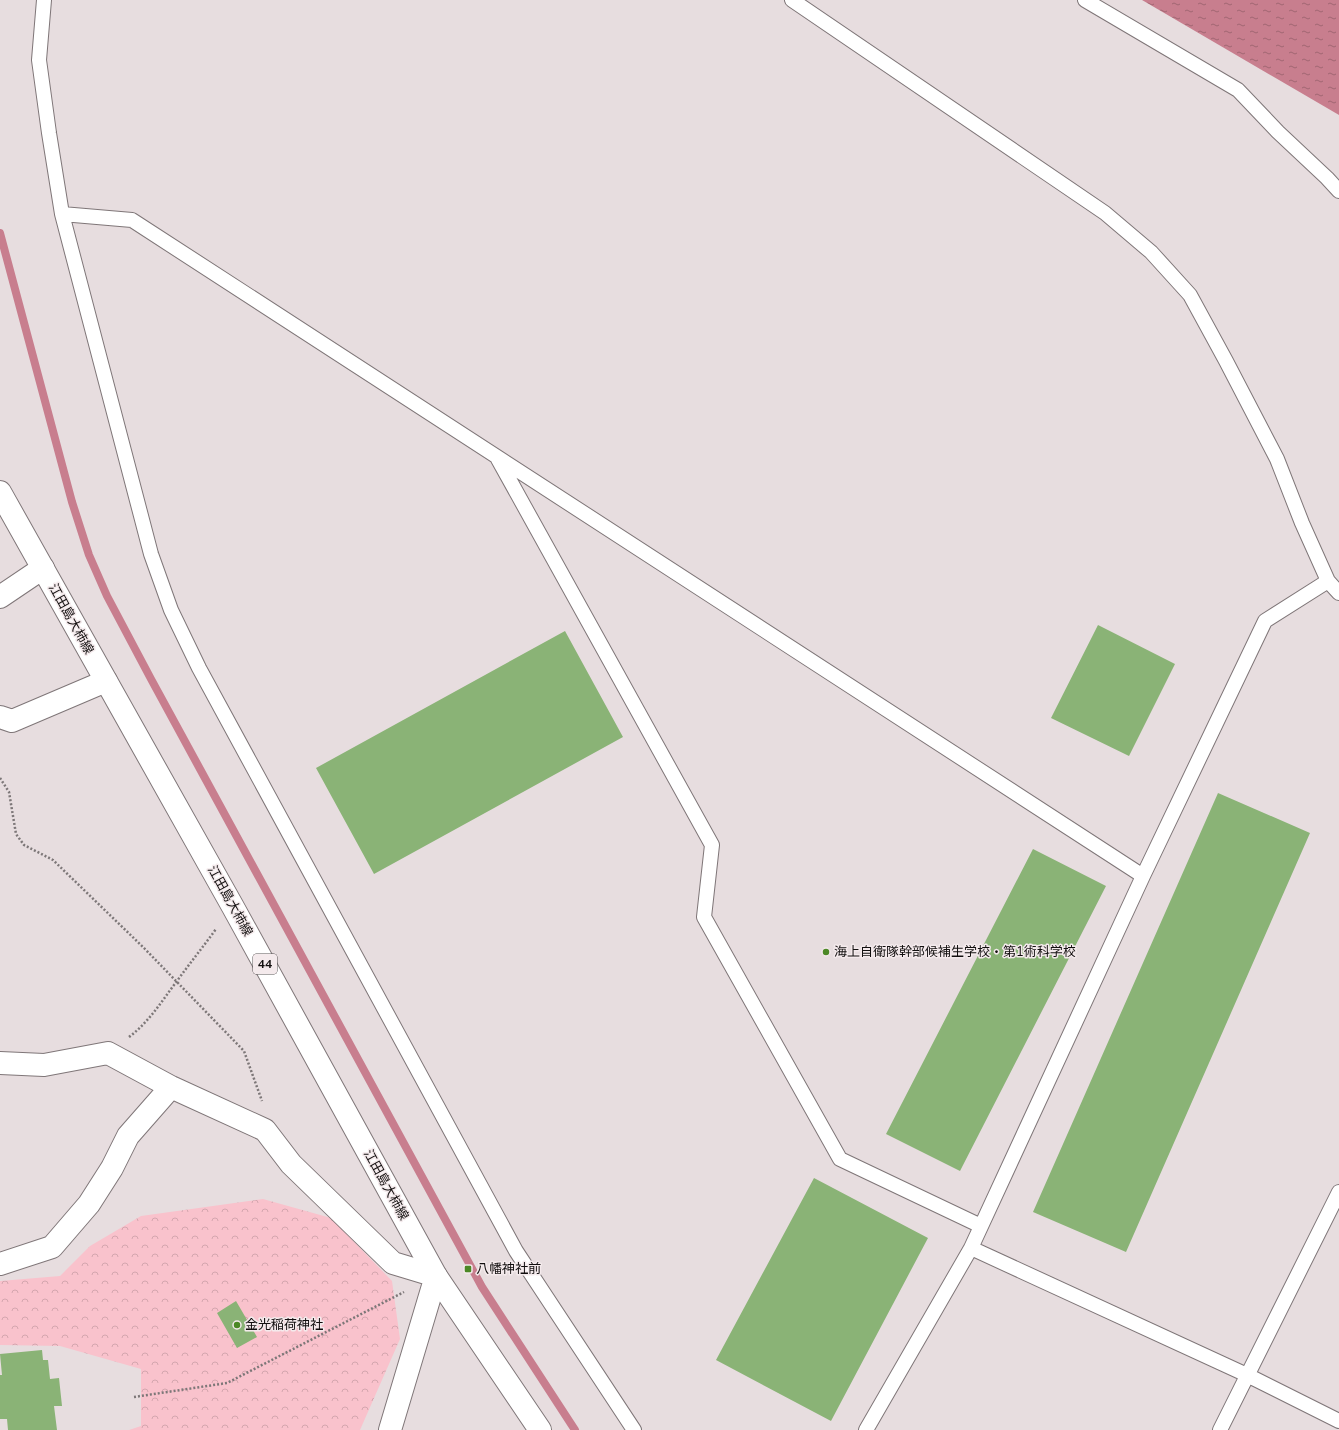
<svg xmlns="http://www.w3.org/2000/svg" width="1339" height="1430" viewBox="0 0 1339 1430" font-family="'Nunito Sans','Noto Sans JP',sans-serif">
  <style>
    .forest { fill: url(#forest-crowns) }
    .water { fill: url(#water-ripples) }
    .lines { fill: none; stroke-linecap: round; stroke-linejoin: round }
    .stream { stroke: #c87e8e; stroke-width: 8 }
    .building { fill: #8ab376 }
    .lane-casing { stroke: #7f7678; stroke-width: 16 }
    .street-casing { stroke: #7f7678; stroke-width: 24 }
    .primary-casing { stroke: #7f7678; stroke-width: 24 }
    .path { stroke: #7d7778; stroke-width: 2.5; stroke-dasharray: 2 2; stroke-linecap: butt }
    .lane { stroke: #fff; stroke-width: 14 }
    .street { stroke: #fff; stroke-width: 22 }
    .primary { stroke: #fff; stroke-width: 22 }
    .poi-dot { fill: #4c8826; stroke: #f4eaec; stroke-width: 1.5 }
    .labels { text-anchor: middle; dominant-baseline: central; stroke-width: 3; stroke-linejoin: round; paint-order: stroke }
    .shield { fill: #f4eaec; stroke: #555051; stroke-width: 1 }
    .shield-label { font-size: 12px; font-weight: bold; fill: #110e0e }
    .street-label { font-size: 13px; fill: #110e0e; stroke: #f4eaec }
    .poi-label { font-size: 13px; fill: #110e0e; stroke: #f4eaec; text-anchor: start }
  </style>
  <defs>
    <pattern id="forest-crowns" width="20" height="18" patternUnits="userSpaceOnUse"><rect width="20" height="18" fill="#f9c2cc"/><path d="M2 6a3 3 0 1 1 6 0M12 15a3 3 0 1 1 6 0" fill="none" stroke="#d4a6ae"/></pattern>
    <pattern id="water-ripples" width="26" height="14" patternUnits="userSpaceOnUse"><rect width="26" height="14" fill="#c87e8e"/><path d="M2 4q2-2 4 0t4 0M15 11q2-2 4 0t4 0" fill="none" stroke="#a16672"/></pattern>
  </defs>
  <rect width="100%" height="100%" fill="#e7dddf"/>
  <path class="forest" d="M263,1199L331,1218L392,1281L400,1339L360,1430H129L141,1426V1369L60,1346L0,1345V1281L60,1276L90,1246L141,1216Z"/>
  <path class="water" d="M1142,0H1339V115Z"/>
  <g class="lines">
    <path class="stream" d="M0,233L72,502L89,555L107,596L151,679L482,1287L575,1430"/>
  </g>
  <path class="building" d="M1098,625L1175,664L1129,756L1051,718Z
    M565,631L623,737L374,874L316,768Z
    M1218,793L1310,833L1126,1252L1033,1212Z
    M1033,849L1106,886L960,1171L886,1134Z
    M814,1178L928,1238L831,1421L716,1360Z
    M236,1301L257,1337L237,1348L217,1313Z
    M42,1350L43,1360H48L50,1379L59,1378L62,1406H54L57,1430H8L7,1419H0V1375H2L0,1354Z"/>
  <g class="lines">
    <g class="lane-casing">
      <path id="lane" d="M44,0L39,60L49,133L62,214L151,554L171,610L199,668L516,1251L634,1430
        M792,0L1105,213L1151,252L1190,295L1226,361L1277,459L1302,523L1328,581L1339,593
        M1085,0L1238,90L1278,132L1327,178L1339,191
        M62,214L132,220L1143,876
        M498,459L712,845L704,917L840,1159L981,1226
        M971,1248L1247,1375L1339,1421
        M866,1430L971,1248L1143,876L1265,621L1328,581
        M1220,1430L1339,1192"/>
    </g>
    <g class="street-casing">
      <path id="street" d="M0,597L43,568
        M0,717L12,721L106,681
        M0,1063L44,1065L108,1053L171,1087L265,1130L291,1164L393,1263L436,1276L390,1430
        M0,1264L52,1247L89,1204L112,1168L128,1136L171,1087"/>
    </g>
    <g class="primary-casing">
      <path id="primary" d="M0,492L233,907L436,1276L540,1430"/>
    </g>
    <path class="path" d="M0,778L9,792L16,834L24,845L53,860L144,948L244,1051L262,1101
      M129,1037C150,1021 161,1002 177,981C190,963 203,947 216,929
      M134,1397L227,1383L404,1292"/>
    <use href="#lane" class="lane"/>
    <use href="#street" class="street"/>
    <use href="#primary" class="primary"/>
  </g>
  <g class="poi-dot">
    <circle cx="826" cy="952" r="4"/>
    <rect x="464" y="1265" width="8" height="8" rx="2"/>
    <circle cx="237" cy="1325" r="4"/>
  </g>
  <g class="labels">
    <rect class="shield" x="253" y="954" width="24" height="20" rx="3"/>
    <g class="shield-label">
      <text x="265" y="964">44</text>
    </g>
    <g class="street-label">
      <text transform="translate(71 619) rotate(61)">江田島大柿線</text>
      <text transform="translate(230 901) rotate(61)">江田島大柿線</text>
      <text transform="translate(386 1185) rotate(61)">江田島大柿線</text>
    </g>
    <g class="poi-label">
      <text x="834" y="952">海上自衛隊幹部候補生学校・第1術科学校</text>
      <text x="476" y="1269">八幡神社前</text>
      <text x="245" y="1325">金光稲荷神社</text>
    </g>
  </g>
</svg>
